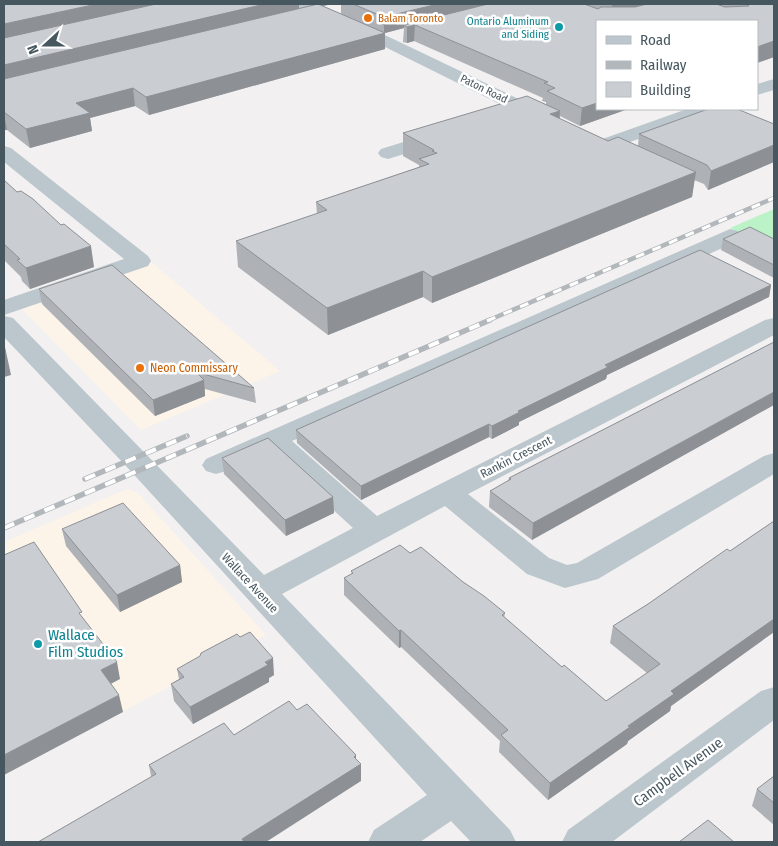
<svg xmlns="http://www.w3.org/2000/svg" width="778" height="846" viewBox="0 0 778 846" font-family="'Fira Sans Condensed',sans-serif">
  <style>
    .commercial { fill: #fdf4e9 }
    .green { fill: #bcf2c8 }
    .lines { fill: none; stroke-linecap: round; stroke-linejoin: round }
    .minor { fill: #bbc7cd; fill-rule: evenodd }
    .rail-far1-casing { stroke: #b2b7bb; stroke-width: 4.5 }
    .rail-casing { stroke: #b2b7bb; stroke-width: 5.5 }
    .rail-far1 { stroke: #fff; stroke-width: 3; stroke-dasharray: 9; stroke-linecap: butt }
    .rail { stroke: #fff; stroke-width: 4; stroke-dasharray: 11; stroke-linecap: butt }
    .wall { fill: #aeb1b5 }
    .shaded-wall { fill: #8d9094 }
    .building { fill: #caced3; stroke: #8d9094 }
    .food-dot { fill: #e8710a; stroke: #fff; stroke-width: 2 }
    .culture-dot { fill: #0f9aa8; stroke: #fff; stroke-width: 2 }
    .labels { text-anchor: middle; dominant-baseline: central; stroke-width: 5; stroke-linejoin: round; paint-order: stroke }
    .far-food-label { font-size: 11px; fill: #c56008; stroke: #fff; text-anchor: start }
    .far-culture-label { font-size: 11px; fill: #0d838f; stroke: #fff; text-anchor: end }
    .far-street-label { font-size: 11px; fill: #47575f; stroke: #fff }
    .food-label { font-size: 12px; fill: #c56008; stroke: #fff; text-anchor: start }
    .street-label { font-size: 12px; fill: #47575f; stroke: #fff }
    .near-culture-label { font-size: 15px; fill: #0d838f; stroke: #fff; text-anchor: start }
    .near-street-label { font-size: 15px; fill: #47575f; stroke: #fff }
  </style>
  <rect width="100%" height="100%" fill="#f2f0f0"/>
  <path class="commercial" d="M150,261L280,371L141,430L20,307Z
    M127,489L137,492L266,635L4,775V542Z"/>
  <path class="green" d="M774,209V249L730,228Z"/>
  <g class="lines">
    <path class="minor" d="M291,4H311L389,37L550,114L552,118L550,122L543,124L536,122L377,43L294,7Z
      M774,79V90L757,95V84Z
      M687,109H713L710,113L608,150L601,152L594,150L591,146L594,142Z
      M439,131L446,133L448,137L446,141L388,159L381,157L378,153L381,149Z
      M4,146L11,148L148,256L151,261L148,266L4,315V300L124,259L4,162Z
      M730,229L738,231L741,236L738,241L292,441L377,516L765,320L774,318V335L468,494L549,558L567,565L577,563L764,456L774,453V474L598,579L565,588L527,574L445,506L282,594L510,830L516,842H471L451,821L420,842H368L374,830L427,795L126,466L4,337V316L13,318L264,575L353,528L270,452L226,471L216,474L206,471L202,465L206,459Z
      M774,687V720L612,842H562L568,830L761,691Z"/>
    <g class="rail-far1-casing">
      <path id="rail-far1" d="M487,321L774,198"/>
    </g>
    <g class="rail-casing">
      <path id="rail" d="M85,479L187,436
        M4,528L490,320"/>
    </g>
    <use href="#rail-far1" class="rail-far1"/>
    <use href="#rail" class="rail"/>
  </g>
  <path class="wall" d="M4,4H299V9L317,4H316H333L323,6L341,14V4H774V57L757,63V21L597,109H628L580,126L560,116V119L608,141L638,146L639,134L774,124V162L708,190L704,184L694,180L692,197L432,303L423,297L328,335L238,267L236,241L317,214L316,202L419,167V165L403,156V133L546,104V102L542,101L543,98L414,41L407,43L403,42L404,28L385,33V49L149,115L135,106L90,118L92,131L30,148L7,130H4Z
    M4,180L94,267L30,289L22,281L21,277L4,260Z
    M723,239H774V278L721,250Z
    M771,285L769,297L607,375L606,379L519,422V425L492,439L489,437L361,500L297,443L296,430Z
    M39,289L254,388L256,403L205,389V396L155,416L42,304Z
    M774,342L532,540L489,507L490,491L508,481L509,478Z
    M222,458L333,497L334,513L286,536L224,474Z
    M774,521V632L671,706L670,711L628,741L627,744L548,800L499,752L500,741L401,647L399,648L344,595V578L352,574L351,571L410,553L463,582L505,613L504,618L562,667L606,701L647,673L610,643L613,626L648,604L730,551Z
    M62,529L180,565L182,582L120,612L66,546Z
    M177,669L274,675L269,678V682L193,724L174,701L171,684L179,679Z
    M297,710L356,759L361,764V781L151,776L149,765L234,735Z
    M774,776V825L752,806L757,789Z"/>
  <path class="shaded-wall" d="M97,4H170L4,41V24Z
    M265,4H299V11L4,83V65Z
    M322,4H333L322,6Z
    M438,4H500L415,25L414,41L407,43V27L404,25V28L385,33V49L149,115L146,97L384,33V17Z
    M612,4H657L611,16Z
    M774,41V57L757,63V47Z
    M133,88L135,106L90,118L92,131L30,148L26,129L76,103Z
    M597,103V109H628L580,126L582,108Z
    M560,111L558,134L550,114Z
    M4,114L7,130H4Z
    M774,145V162L708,190L711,171Z
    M696,172L692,197L432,303V277Z
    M91,246L94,267L30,289L26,268Z
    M423,271V297L328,335L327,308Z
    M771,285L769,297L607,375L606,379L519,422V425L492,439V426L518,411L605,365Z
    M5,347L11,375L4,377V348Z
    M204,380L205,396L155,416L153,400Z
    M774,392V405L532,540L533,523Z
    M489,424V437L361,500V486Z
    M333,497L334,513L286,536L285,520Z
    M180,565L182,582L120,612L117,595Z
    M774,619V632L671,706L670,711L628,741L627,744L548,800L550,783L628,726L671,691Z
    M401,630V647L399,648V631Z
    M273,658L274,675L269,678V682L193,724L190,707Z
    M117,662L120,679L105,687L101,670Z
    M119,695L123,712L4,775V755Z
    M356,755V766L361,764V781L266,842H243L242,839Z"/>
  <path class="building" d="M4,4H97L4,24Z
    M156,4H265L4,65V38Z
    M318,4L385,33L146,97L133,88L76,103L90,113L26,129L4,112V79Z
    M353,4H438L384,17Z
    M488,4H584L598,9L601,7H635L647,4H716L725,7L749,6L747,4H774V41L757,47V21H597V103L582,108L547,91L555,88L544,83L548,82L415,25L407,27L404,25Z
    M527,96L560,111L550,114L608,141L618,137L696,172L432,277L423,271L327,308L236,241L327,210L316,202L429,164L419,159L437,153L432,151L434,150L403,133Z
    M708,109H737L774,124V145L711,171L707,165L639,134Z
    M4,180L17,192L21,191L33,199L61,225L64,224L91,246L26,268L17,260L20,259L4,244Z
    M750,227L774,239V265L723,239Z
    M700,250L771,285L605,365L608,367L518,411L520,412L492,426L489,424L361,486L296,430Z
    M112,265L254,388L196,372L204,380L153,400L39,289Z
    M774,342V392L533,523L490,491L511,479L509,478Z
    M268,438L333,497L285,520L222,458Z
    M123,503L180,565L117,595L62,529Z
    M774,521V619L671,691L674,694L628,726L630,727L550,783L501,735L508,730L401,630L399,631L344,578L353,573L351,571L400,545L410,553L421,547L463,582L484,596L505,613L502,615L562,667L564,665L606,701L660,664L613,626L648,604L727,549L730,551Z
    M34,542L82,612L79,613L117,662L101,670L119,695L4,755V555Z
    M250,632L273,658L265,662L268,665L190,707L171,684L184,677L177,669L200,656L201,653L237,634L240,637Z
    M289,701L297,710L307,704L356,755L354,757L361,764L242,839L244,842H38L156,774L149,765L224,723L234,735Z
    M774,776V803L757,789Z
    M708,820L734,842H679Z"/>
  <g class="food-dot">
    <circle cx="368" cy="18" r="5"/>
    <circle cx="140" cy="368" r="5"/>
  </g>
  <g class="culture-dot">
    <circle cx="559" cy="27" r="5"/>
    <circle cx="38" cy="644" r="5"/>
  </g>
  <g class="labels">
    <g class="far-food-label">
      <text x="378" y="18">Balam Toronto</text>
    </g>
    <g class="far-culture-label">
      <text x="549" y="21">Ontario Aluminum<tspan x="549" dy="13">and Siding</tspan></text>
    </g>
    <g class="far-street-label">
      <text transform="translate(484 89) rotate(26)">Paton Road</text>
    </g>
    <g class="food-label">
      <text x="150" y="368">Neon Commissary</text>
    </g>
    <g class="street-label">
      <text transform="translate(516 457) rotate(-27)">Rankin Crescent</text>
      <text transform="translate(250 583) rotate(47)">Wallace Avenue</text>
    </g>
    <g class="near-culture-label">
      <text x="48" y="635">Wallace<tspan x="48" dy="17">Film Studios</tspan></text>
    </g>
    <g class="near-street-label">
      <text transform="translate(678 772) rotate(-36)">Campbell Avenue</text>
    </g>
  </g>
  <rect width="778" height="846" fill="none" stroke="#47575f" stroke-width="10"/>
  <rect x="596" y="20" width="162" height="90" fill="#ffffff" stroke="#b5bcbf"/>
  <rect x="606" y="36" width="25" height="8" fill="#bbc7cd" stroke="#b5bcbf"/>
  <text x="640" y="45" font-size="15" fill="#47575f">Road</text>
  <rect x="606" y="61" width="25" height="8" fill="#b2b7bb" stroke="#b5bcbf"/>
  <text x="640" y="70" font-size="15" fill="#47575f">Railway</text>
  <rect x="606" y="82" width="25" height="15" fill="#caced3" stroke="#b5bcbf"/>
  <text x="640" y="95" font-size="15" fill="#47575f">Building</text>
  <g transform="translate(45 45) rotate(249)" stroke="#ffffff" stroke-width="4" paint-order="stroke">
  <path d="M0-4L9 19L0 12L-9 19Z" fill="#47575f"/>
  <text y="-8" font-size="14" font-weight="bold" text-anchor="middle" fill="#47575f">N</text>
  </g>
</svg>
